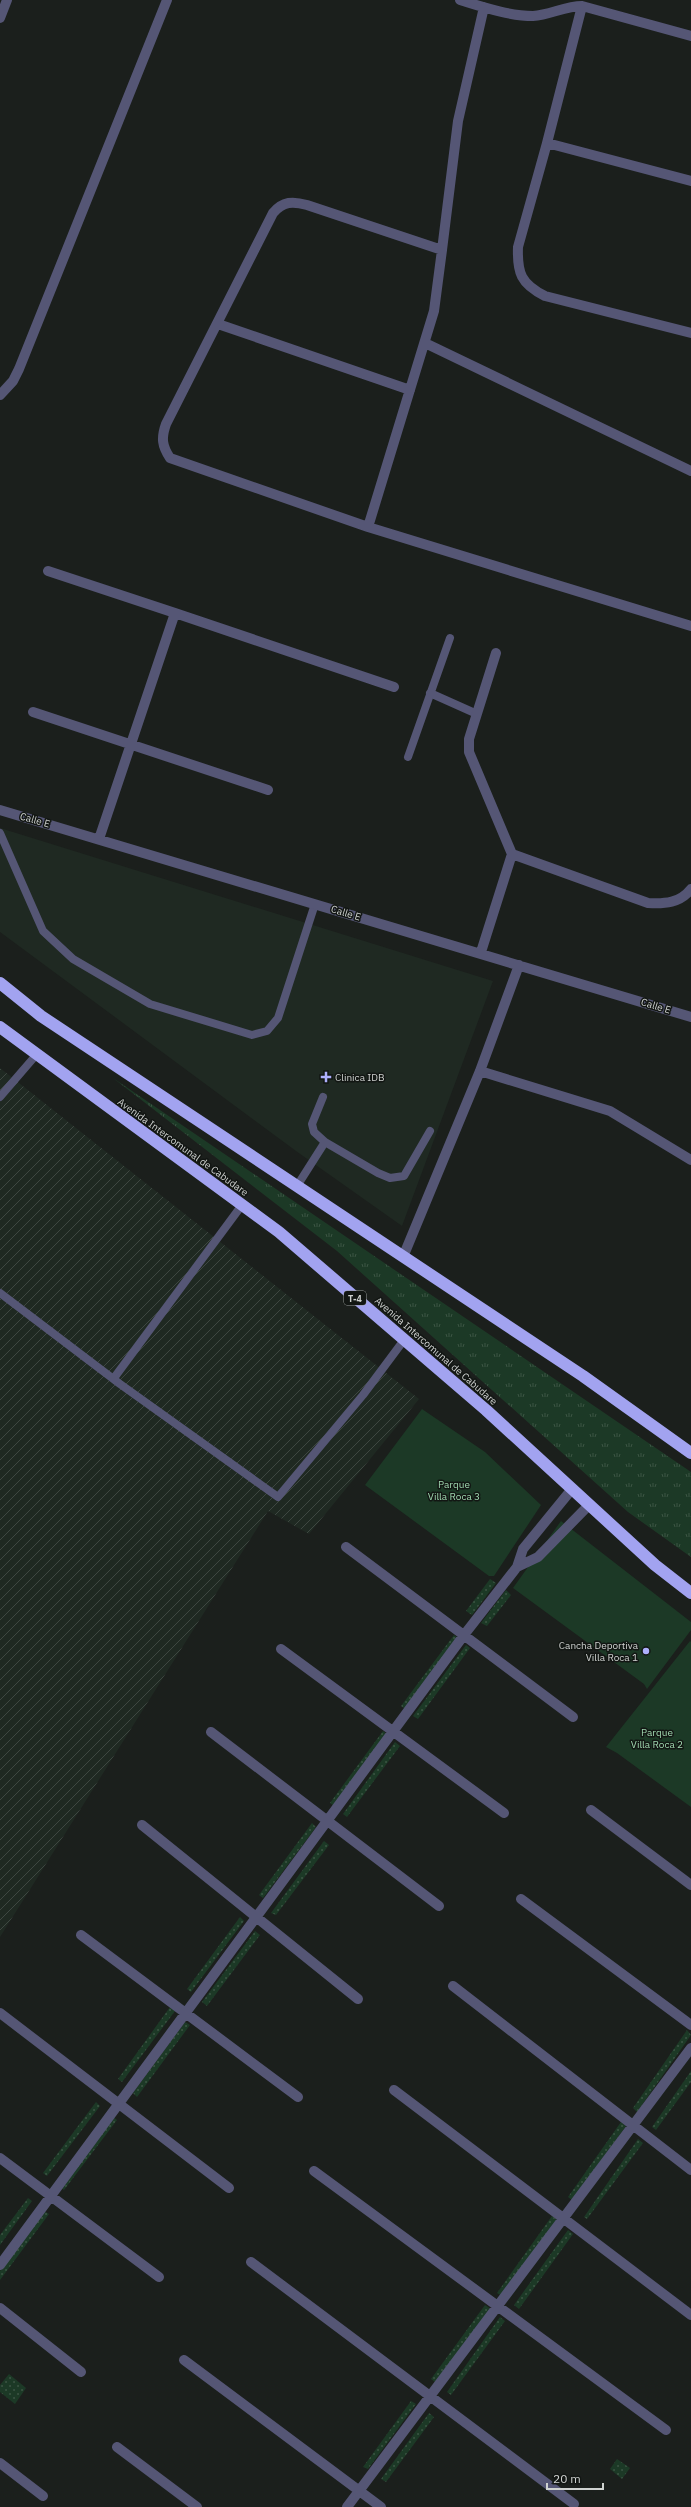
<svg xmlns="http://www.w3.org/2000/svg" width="691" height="2507" viewBox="0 0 691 2507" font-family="'IBM Plex Sans',sans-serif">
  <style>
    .built { fill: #1f2922 }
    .industrial { fill: url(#industrial-furrows) }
    .grass { fill: url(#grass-tufts) }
    .park { fill: #1c3926 }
    .garden { fill: url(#garden-dots) }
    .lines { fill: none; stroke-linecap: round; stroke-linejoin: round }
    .lane { stroke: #555675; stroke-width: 8 }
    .street { stroke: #555675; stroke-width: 10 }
    .highway { stroke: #a2a3f0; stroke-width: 12 }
    .poi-dot { fill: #adaffb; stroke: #121613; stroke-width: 1.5 }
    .labels { text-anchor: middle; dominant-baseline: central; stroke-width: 3; stroke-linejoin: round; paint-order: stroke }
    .shield { fill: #121613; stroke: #969a97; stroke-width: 1 }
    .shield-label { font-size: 9px; font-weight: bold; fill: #cfd2d0 }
    .street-label { font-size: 10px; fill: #cfd2d0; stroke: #121613 }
    .poi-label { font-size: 10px; fill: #cfd2d0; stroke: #121613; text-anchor: start }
    .park-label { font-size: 10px; fill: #a0d8b0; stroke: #121613 }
  </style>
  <defs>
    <pattern id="industrial-furrows" width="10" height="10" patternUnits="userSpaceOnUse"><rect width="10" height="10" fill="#1f2922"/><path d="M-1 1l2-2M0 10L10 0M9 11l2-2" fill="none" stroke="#3e4741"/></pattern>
    <pattern id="grass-tufts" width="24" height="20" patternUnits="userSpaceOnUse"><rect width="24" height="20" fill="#1c3926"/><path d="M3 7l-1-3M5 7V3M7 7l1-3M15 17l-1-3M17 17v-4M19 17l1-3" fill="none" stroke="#3c5544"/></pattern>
    <pattern id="garden-dots" width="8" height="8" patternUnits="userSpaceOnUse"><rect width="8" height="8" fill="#1c3926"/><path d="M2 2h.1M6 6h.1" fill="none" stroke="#3c5544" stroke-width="1.8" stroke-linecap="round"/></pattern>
  </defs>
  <rect width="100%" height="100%" fill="#1b1f1c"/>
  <path class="built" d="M0,828L493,981L402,1226L296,1151L0,932Z"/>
  <path class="industrial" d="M0,1068L419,1399L309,1534L268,1511L0,1937Z"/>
  <path class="grass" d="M113,1078L691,1472V1557L628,1512L337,1251Z"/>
  <path class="park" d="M422,1409L485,1452L541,1505L494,1576H489L365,1485Z
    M561,1521L691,1622V1630L647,1689L644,1684L513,1588Z
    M690,1641L691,1642V1807L617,1753L606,1747Z"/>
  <path class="garden" d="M490,1579L496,1583L472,1615L466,1611Z
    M506,1590L511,1595L487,1626L481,1623Z
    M454,1635L458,1638L405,1709L401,1706Z
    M466,1645L470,1648L418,1719L413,1716Z
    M383,1731L388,1735L334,1806L330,1803Z
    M395,1742L400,1746L347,1817L343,1814Z
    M312,1823L316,1827L263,1898L259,1895Z
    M324,1841L329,1845L276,1915L271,1913Z
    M240,1917L244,1921L191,1992L187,1989Z
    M255,1931L260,1935L207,2006L202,2002Z
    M170,2007L175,2011L122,2082L118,2079Z
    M185,2022L190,2025L137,2097L133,2093Z
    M687,2030L691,2035L637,2112L633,2108Z
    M691,2071V2082L656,2130L652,2127Z
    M96,2102L100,2106L47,2176L43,2173Z
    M112,2116L117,2120L64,2190L60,2187Z
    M621,2122L626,2126L572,2200L568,2197Z
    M638,2139L643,2143L587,2219L584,2217Z
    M28,2198L32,2201L0,2245V2235Z
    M44,2211L49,2214L0,2280V2271Z
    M552,2216L557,2220L502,2296L497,2293Z
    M568,2230L573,2234L519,2309L514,2305Z
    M485,2305L491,2309L435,2382L431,2379Z
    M500,2317L505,2321L451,2395L447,2392Z
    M9,2374L26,2388L15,2404L0,2392V2385Z
    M411,2401L416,2404L368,2469L363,2467Z
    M429,2413L434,2417L386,2482L381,2479Z
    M617,2459L630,2468L622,2479L610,2469Z"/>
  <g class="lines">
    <path class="lane" d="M430,693L477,714
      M408,757L450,638
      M0,833L43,931L73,959L150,1004L252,1035L267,1031L278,1018L315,904
      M0,1097L37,1054
      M323,1097L312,1124L314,1132L325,1142
      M297,1186L325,1142L378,1173L390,1178L404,1176L430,1131
      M0,1293L120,1384L278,1497L363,1395L404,1340
      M114,1378L242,1205"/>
    <path class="street" d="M460,0C483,7 509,16 533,16C550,15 565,6 582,6L691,36
      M582,6L547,143L691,181
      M0,18L7,0
      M547,143L518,247C517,273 521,284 545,296L691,333
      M442,250L458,121L484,7
      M218,324L410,390
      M425,343L691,471
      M0,395L13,381L19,369L167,0
      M368,527L434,311L442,250L307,205C293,201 283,201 273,213L166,424C161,438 162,446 170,458L368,527L691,626
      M48,571L175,613
      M33,712L268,790
      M0,810L691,1017
      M99,839L175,613L394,687
      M512,854L648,903C665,904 680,903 691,889
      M481,952L512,854L469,752V739L496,653
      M480,1071L610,1111L691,1160
      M403,1257L480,1071L519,965
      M346,1547L573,1717
      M517,1567L538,1557L589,1505
      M281,1649L504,1813
      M211,1732L439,1906
      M591,1810L691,1885
      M142,1825L358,1999
      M521,1899L691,2025
      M81,1935L298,2097
      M453,1986L691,2170
      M0,2013L229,2188
      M394,2090L691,2315
      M0,2158L159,2277
      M314,2171L666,2430
      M251,2262L574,2504
      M0,2265L464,1635L517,1567L523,1549L572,1489
      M0,2308L81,2372
      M184,2360L381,2507
      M117,2447L197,2507
      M0,2463L43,2496
      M347,2507L691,2048"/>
    <path class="highway" d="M0,983L41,1016L583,1376L691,1453
      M0,1027L279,1232L486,1410L655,1565L691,1593"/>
  </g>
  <g class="poi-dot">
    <path d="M324 1071h4v4h4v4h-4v4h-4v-4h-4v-4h4z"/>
    <circle cx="646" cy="1651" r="4"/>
  </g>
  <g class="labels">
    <rect class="shield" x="344" y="1291" width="22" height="14" rx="3"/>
    <g class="shield-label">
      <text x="355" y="1298">T-4</text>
    </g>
    <g class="street-label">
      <text transform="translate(35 820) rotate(16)">Calle E</text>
      <text transform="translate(346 913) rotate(17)">Calle E</text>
      <text transform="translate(656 1006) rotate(17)">Calle E</text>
      <text transform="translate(183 1147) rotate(36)">Avenida Intercomunal de Cabudare</text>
      <text transform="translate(436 1351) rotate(41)">Avenida Intercomunal de Cabudare</text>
    </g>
    <g class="poi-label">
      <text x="335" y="1077">Clinica IDB</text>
      <text x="638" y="1645" text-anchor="end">Cancha Deportiva<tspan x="638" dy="12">Villa Roca 1</tspan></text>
    </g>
    <g class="park-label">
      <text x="454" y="1484">Parque<tspan x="454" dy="12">Villa Roca 3</tspan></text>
      <text x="657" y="1732">Parque<tspan x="657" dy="12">Villa Roca 2</tspan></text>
    </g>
  </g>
  <path d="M547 2483v6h56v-6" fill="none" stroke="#cfd2d0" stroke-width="2"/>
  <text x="553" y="2483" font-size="12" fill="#cfd2d0" stroke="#121613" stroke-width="3" paint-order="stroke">20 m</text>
</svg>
